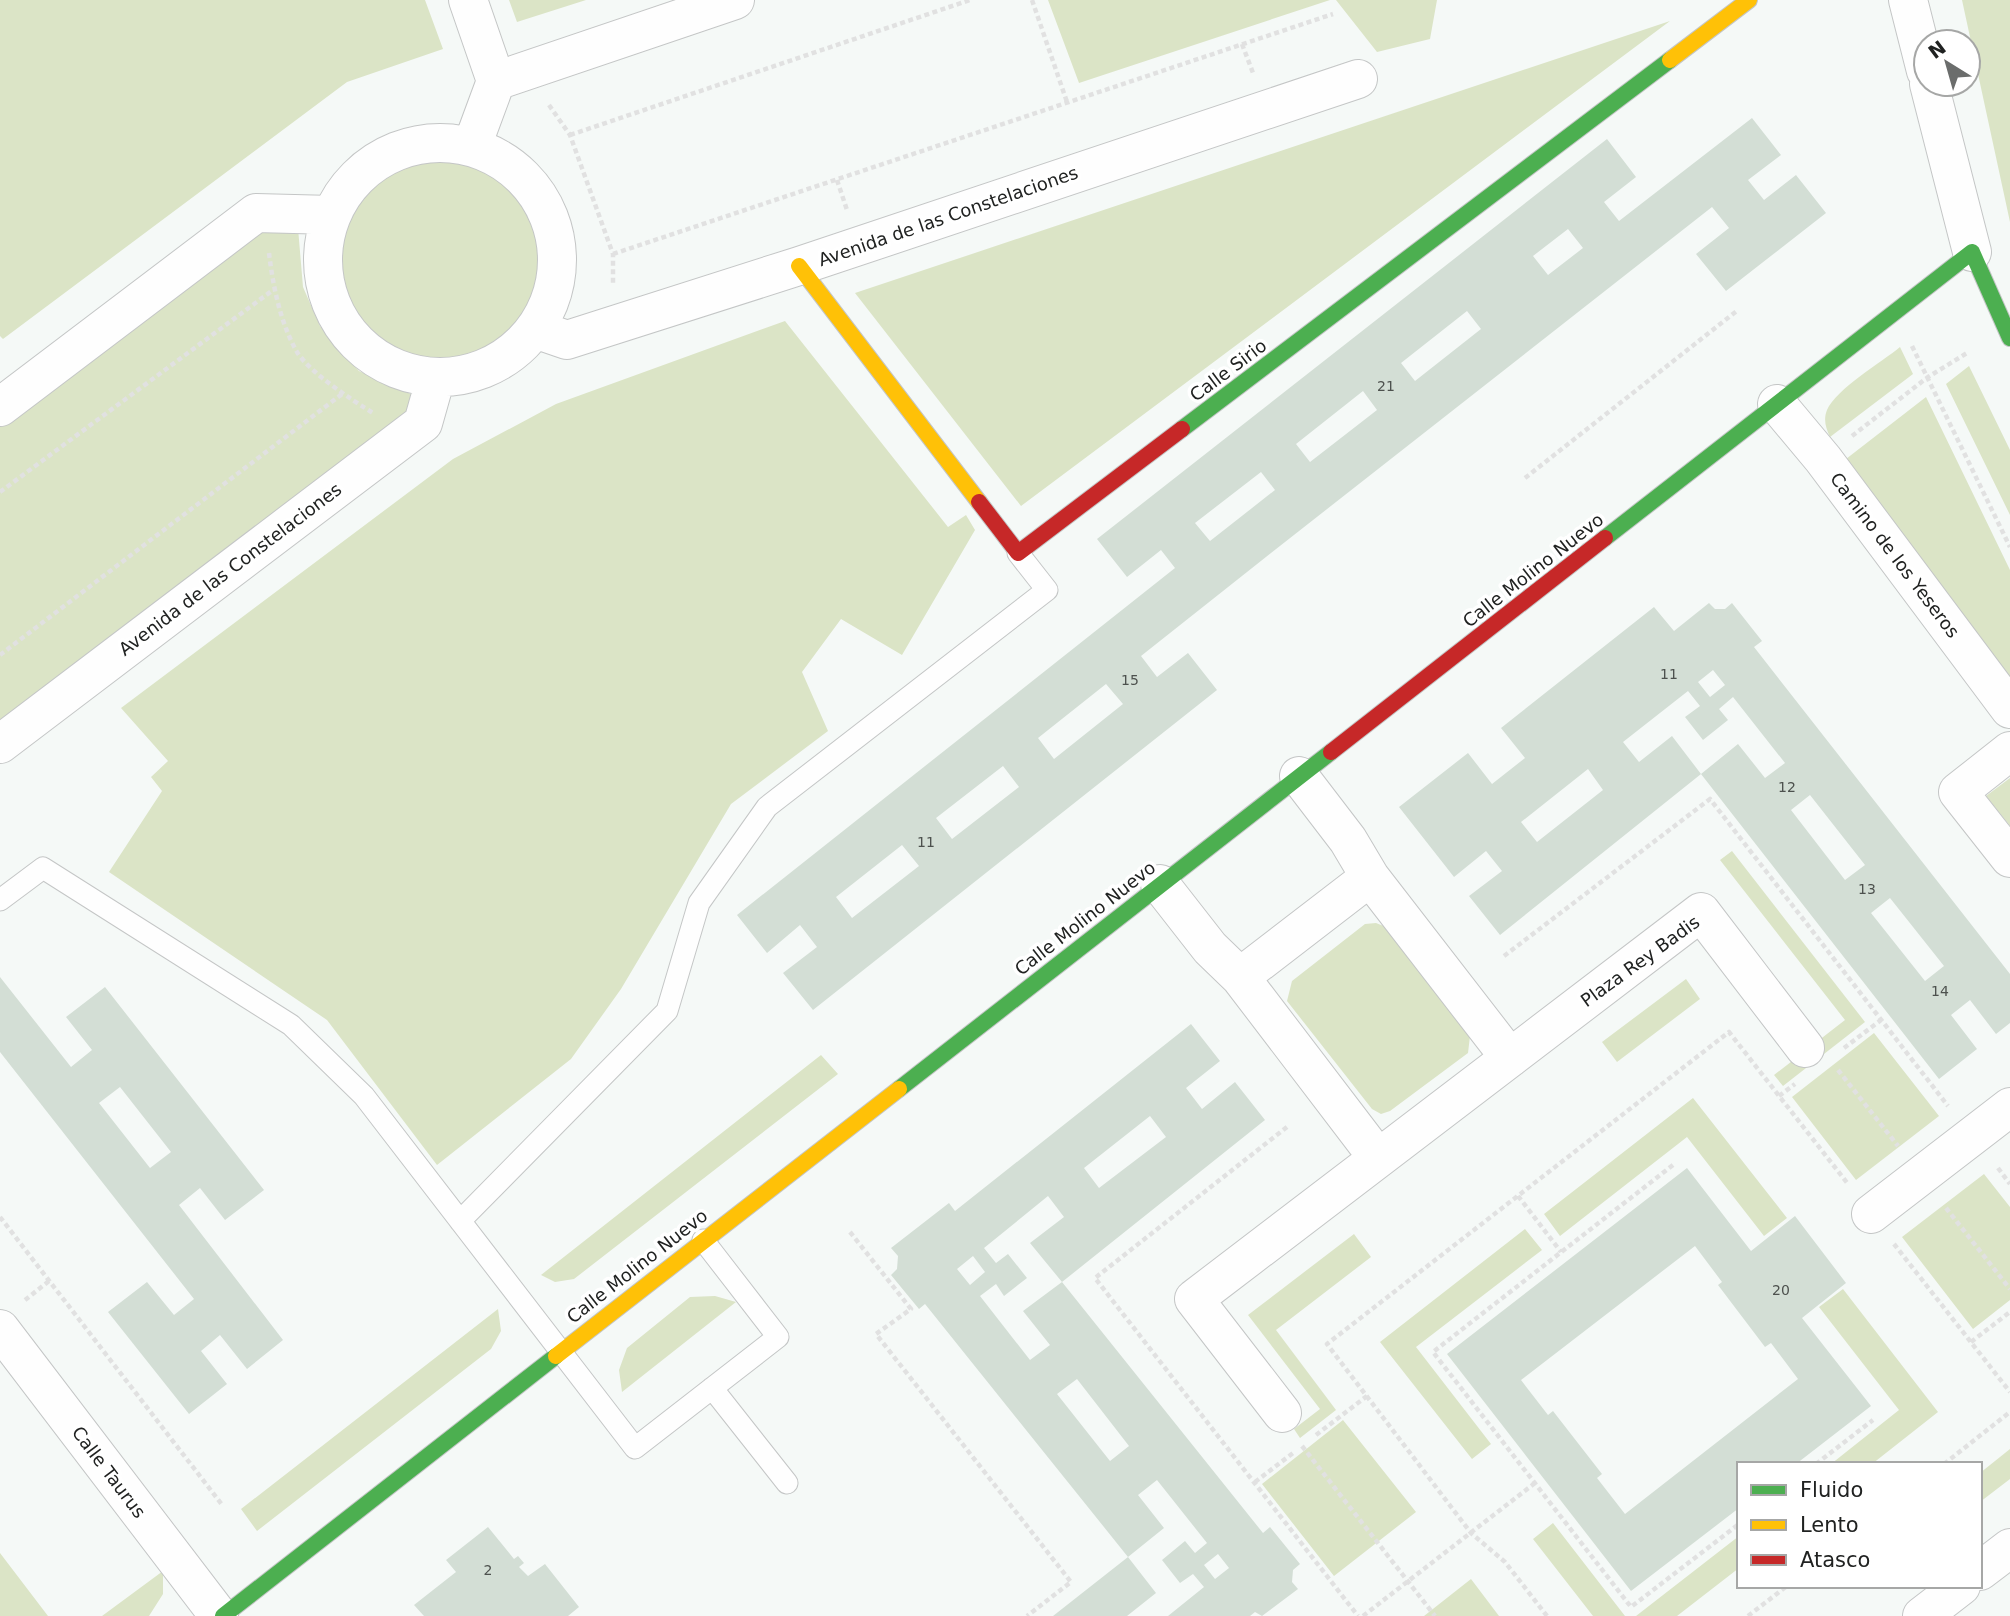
<svg xmlns="http://www.w3.org/2000/svg" width="2010" height="1616" viewBox="0 0 2010 1616" font-family="'DejaVu Sans',sans-serif">
  <style>
    .green { fill: #dbe4c6 }
    .building { fill: #d3ded5; fill-rule: evenodd }
    .lines { fill: none; stroke-linecap: round; stroke-linejoin: round }
    .lane-casing { stroke: #c4c6c6; stroke-width: 23 }
    .street-casing { stroke: #c4c6c6; stroke-width: 40 }
    .fast-casing { stroke: #c4c6c6; stroke-width: 18 }
    .slow-casing { stroke: #c4c6c6; stroke-width: 18 }
    .jam-casing { stroke: #c4c6c6; stroke-width: 18 }
    .path { stroke: #e1e1e1; stroke-width: 4.5; stroke-dasharray: 5 3.5; stroke-linecap: butt }
    .lane { stroke: #fefefe; stroke-width: 21 }
    .street { stroke: #fefefe; stroke-width: 38 }
    .fast { stroke: #4caf50; stroke-width: 16 }
    .slow { stroke: #ffc107; stroke-width: 16 }
    .jam { stroke: #c62828; stroke-width: 16 }
    .labels { text-anchor: middle; dominant-baseline: central; stroke-width: 7; stroke-linejoin: round; paint-order: stroke }
    .number-label { font-size: 14px; fill: #4d514e }
    .street-label { font-size: 18px; fill: #202221; stroke: #fff }
  </style>
  <rect width="100%" height="100%" fill="#f5f9f7"/>
  <path class="green" d="M0,0H425L443,49L347,82L3,339L0,336Z
    M509,0H586L517,22Z
    M1048,0H1330L1079,83Z
    M1336,0H1437L1430,39L1377,52Z
    M1962,0H2010V222Z
    M1670,21L1021,506L855,293Z
    M341 261a99 99 0 1 1 198 0a99 99 0 1 1-198 0Z
    M258,224L298,228L303,287L320,326L359,371L415,396L403,423L0,725V421Z
    M785,321L948,527L966,515L975,530L902,655L841,619L802,672L828,731L731,804L621,989L571,1059L437,1165L327,1020L109,872L162,791L151,777L168,761L121,708L453,459L556,404Z
    M1900,347L1913,374L1830,437C1826,428 1823,420 1827,410C1836,389 1882,362 1900,347Z
    M1969,366L2010,450V515L1946,384Z
    M1926,397L2010,570V678L1846,459Z
    M2010,778V826L1986,796Z
    M1732,851L1865,1022L1783,1086L1774,1075L1845,1020L1720,860Z
    M1376,923L1386,927L1470,1036L1468,1053L1390,1111L1381,1114L1372,1109L1287,1001L1292,981L1365,924Z
    M1686,979L1700,999L1617,1062L1602,1042Z
    M1874,1033L1939,1116L1856,1180L1792,1097Z
    M821,1055L838,1074L574,1279L555,1282L541,1275Z
    M1693,1098L1787,1218L1764,1236L1687,1137L1560,1236L1544,1214Z
    M1984,1174L2010,1207V1300L1973,1329L1902,1237Z
    M1525,1229L1542,1250L1416,1347L1491,1444L1472,1459L1380,1342Z
    M1354,1234L1371,1257L1276,1330L1336,1410L1300,1438L1294,1429L1320,1409L1248,1315Z
    M1843,1289L1938,1412L1872,1464H1831L1899,1410L1819,1307Z
    M715,1296L736,1302L622,1392L619,1370L627,1348L690,1297Z
    M498,1309L501,1331L491,1349L257,1531L241,1509Z
    M1343,1420L1416,1512L1334,1576L1262,1484Z
    M2010,1449V1479L1980,1502V1473Z
    M1553,1523L1625,1616H1593L1533,1539Z
    M1739,1536V1568L1677,1616H1636Z
    M0,1553L48,1616H0Z
    M163,1571V1594L149,1616H102Z
    M1471,1579L1499,1616H1424Z"/>
  <path class="building" d="M1752,118L1781,155L1748,180L1764,200L1796,175L1826,213L1726,291L1696,254L1729,228L1712,207L1271,553L1141,656L1157,677L1188,653L1217,690L813,1010L783,973L817,947L800,925L767,953L737,915L1175,568L1161,550L1127,577L1097,539L1607,139L1636,177L1604,202L1619,221ZM1568,229L1583,248L1548,275L1533,256ZM1467,311L1481,329L1415,381L1401,363ZM1363,391L1377,410L1310,462L1296,444ZM1261,472L1275,490L1210,541L1195,523ZM1106,684L1123,704L1054,759L1038,738ZM1003,766L1019,787L952,839L936,818ZM902,845L919,866L852,918L836,897Z
    M1709,603L1715,609H1725L1732,603L1762,641L1754,647L2010,974V1023L1996,1034L1970,1000L1951,1015L1977,1049L1939,1079L1701,774L1500,935L1469,896L1502,871L1486,851L1454,877L1399,807L1468,753L1492,784L1525,758L1501,728L1654,607L1674,631ZM1713,670L1725,685L1710,697L1698,682ZM1688,691L1700,706L1685,717L1703,740L1728,720L1719,709L1733,697L1785,763L1765,778L1738,744L1701,774L1672,736L1639,762L1623,742ZM1588,769L1603,790L1537,842L1521,822ZM1810,795L1865,865L1845,880L1791,810ZM1890,898L1944,966L1925,981L1871,913Z
    M0,977L71,1067L92,1050L66,1017L105,987L264,1190L225,1220L200,1188L179,1205L283,1340L247,1369L220,1335L201,1351L227,1384L189,1414L108,1312L147,1282L174,1315L194,1299L0,1052ZM120,1087L171,1152L150,1168L99,1103Z
    M1191,1024L1220,1061L1186,1088L1202,1109L1235,1082L1265,1120L1062,1282L1030,1243L1064,1217L1048,1196L984,1248L996,1263L1008,1254L1027,1278L1004,1296L996,1284L980,1296L1030,1360L1050,1345L1023,1311L1062,1282L1263,1533L1270,1527L1300,1564L1293,1570L1292,1582L1298,1589L1262,1616L1255,1612L1250,1616H1168L1204,1587L1193,1574L1180,1583L1162,1560L1185,1541L1195,1553L1207,1543L1157,1480L1138,1495L1164,1528L1128,1557L925,1304L919,1309L891,1275L897,1269L898,1256L891,1248L949,1203L955,1211ZM1150,1116L1166,1137L1099,1188L1084,1168ZM973,1256L985,1272L970,1285L957,1269ZM1077,1379L1129,1446L1110,1461L1057,1394ZM1218,1554L1229,1568L1215,1579L1204,1565Z
    M1687,1168L1751,1251L1795,1216L1846,1283L1802,1318L1871,1406L1796,1464H1739V1508L1631,1591L1447,1354ZM1695,1246L1722,1282L1718,1285L1765,1347L1771,1343L1798,1379L1625,1514L1597,1478L1602,1474L1553,1411L1548,1415L1521,1380Z
    M488,1527L514,1559L518,1556L524,1563L519,1567L528,1576L545,1564L579,1607L568,1616H424L414,1605L456,1572L446,1560Z
    M1128,1557L1156,1593L1127,1616H1053Z"/>
  <g class="lines">
    <g class="lane-casing">
      <path id="lane" d="M0,900L43,868L291,1025L364,1096L635,1448L778,1337L703,1240
        M460,1221L667,1011L699,903L767,807L1047,590L1018,553
        M712,1388L787,1483"/>
    </g>
    <g class="street-casing">
      <path id="street" d="M468,0L496,81
        M1908,0L1926,71
        M1929,84L1972,252
        M323 260a117 117 0 1 1 234 0a117 117 0 1 1-234 0Z
        M472,146L496,81L735,0
        M535,329L567,340L799,266L1358,79
        M1777,404L1823,459L2010,709
        M0,407L256,213L332,215
        M0,744L423,423L436,377
        M2010,751L1958,792L2010,858
        M1299,776L1348,840L1370,877L1510,1058
        M1160,884L1210,948L1240,977L1378,1158
        M1240,977L1370,877
        M1871,1214L2010,1107
        M0,1329L219,1616
        M1282,1413L1194,1299L1701,912L1805,1048
        M1980,1571L2010,1548
        M1922,1616L1961,1586"/>
    </g>
    <g class="fast-casing">
      <path id="fast" d="M1182,429L1670,60
        M1605,538L1972,252L2010,338
        M899,1089L1331,752
        M223,1616L556,1356"/>
    </g>
    <g class="slow-casing">
      <path id="slow" d="M1670,60L1749,0
        M799,266L979,502
        M556,1356L899,1089"/>
    </g>
    <g class="jam-casing">
      <path id="jam" d="M979,502L1018,553L1182,429
        M1331,752L1605,538"/>
    </g>
    <path class="path" d="M1032,0L1067,102
      M1242,44L1253,73
      M549,105L570,135L613,254V285
      M570,135L970,0
      M837,180L847,210
      M269,253C273,286 280,322 297,352C310,373 352,400 373,413
      M613,254L1333,14
      M1912,346L2010,547
      M1852,436L1928,377L1967,353
      M1525,478L1738,310
      M0,492L273,290
      M0,655L342,394
      M1504,956L1710,799L1948,1106
      M1844,1048L1881,1020
      M1838,1070L1898,1146
      M1779,1096L1795,1084
      M1287,1127L1095,1278L1358,1616
      M1673,1165L1433,1352L1631,1607L1739,1524
      M1998,1168L2010,1184
      M1518,1196L1561,1252
      M1946,1208L2010,1289
      M0,1217L223,1506
      M850,1232L911,1309L876,1334L1071,1582L1027,1616
      M1894,1244L2010,1392
      M25,1300L49,1281
      M1971,1342L2010,1312
      M1316,1435L1367,1396
      M1302,1446L1435,1616
      M1816,1464L1873,1420
      M1944,1464L2010,1412
      M1255,1482L1293,1453
      M1363,1616L1535,1483
      M1547,1616L1505,1562L1471,1533L1327,1344L1729,1032L1848,1184
      M1748,1616L1787,1586"/>
    <use href="#lane" class="lane"/>
    <use href="#street" class="street"/>
    <use href="#fast" class="fast"/>
    <use href="#slow" class="slow"/>
    <use href="#jam" class="jam"/>
  </g>
  <g class="labels">
    <g class="number-label">
      <text x="1386" y="386">21</text>
      <text x="1669" y="674">11</text>
      <text x="1130" y="680">15</text>
      <text x="1787" y="787">12</text>
      <text x="926" y="842">11</text>
      <text x="1867" y="889">13</text>
      <text x="1940" y="991">14</text>
      <text x="1781" y="1290">20</text>
      <text x="488" y="1570">2</text>
    </g>
    <g class="street-label">
      <text transform="translate(948 216) rotate(-19)">Avenida de las Constelaciones</text>
      <text transform="translate(1228 370) rotate(-37)">Calle Sirio</text>
      <text transform="translate(1895 555) rotate(53)">Camino de los Yeseros</text>
      <text transform="translate(230 569) rotate(-37)">Avenida de las Constelaciones</text>
      <text transform="translate(1533 570) rotate(-38)">Calle Molino Nuevo</text>
      <text transform="translate(1085 918) rotate(-38)">Calle Molino Nuevo</text>
      <text transform="translate(1640 961) rotate(-36)">Plaza Rey Badis</text>
      <text transform="translate(637 1266) rotate(-38)">Calle Molino Nuevo</text>
      <text transform="translate(109 1472) rotate(53)">Calle Taurus</text>
    </g>
  </g>
  <rect x="1737" y="1462" width="245" height="126" fill="#ffffff" stroke="#a6a7a6" stroke-width="2"/>
  <rect x="1751" y="1485" width="35" height="10" fill="#4caf50" stroke="#a6a7a6" stroke-width="2"/>
  <text x="1800" y="1497" font-size="21" fill="#202221">Fluido</text>
  <rect x="1751" y="1520" width="35" height="10" fill="#ffc107" stroke="#a6a7a6" stroke-width="2"/>
  <text x="1800" y="1532" font-size="21" fill="#202221">Lento</text>
  <rect x="1751" y="1555" width="35" height="10" fill="#c62828" stroke="#a6a7a6" stroke-width="2"/>
  <text x="1800" y="1567" font-size="21" fill="#202221">Atasco</text>
  <g transform="translate(1947 63) rotate(323)"><circle r="33" fill="#ffffff" stroke="#a6a7a6" stroke-width="2"/>
  <path d="M0-5L12 26L0 18L-12 26Z" fill="#6b6d6c"/>
  <text y="-10" font-size="19" font-weight="bold" text-anchor="middle" fill="#202221">N</text>
  </g>
</svg>
